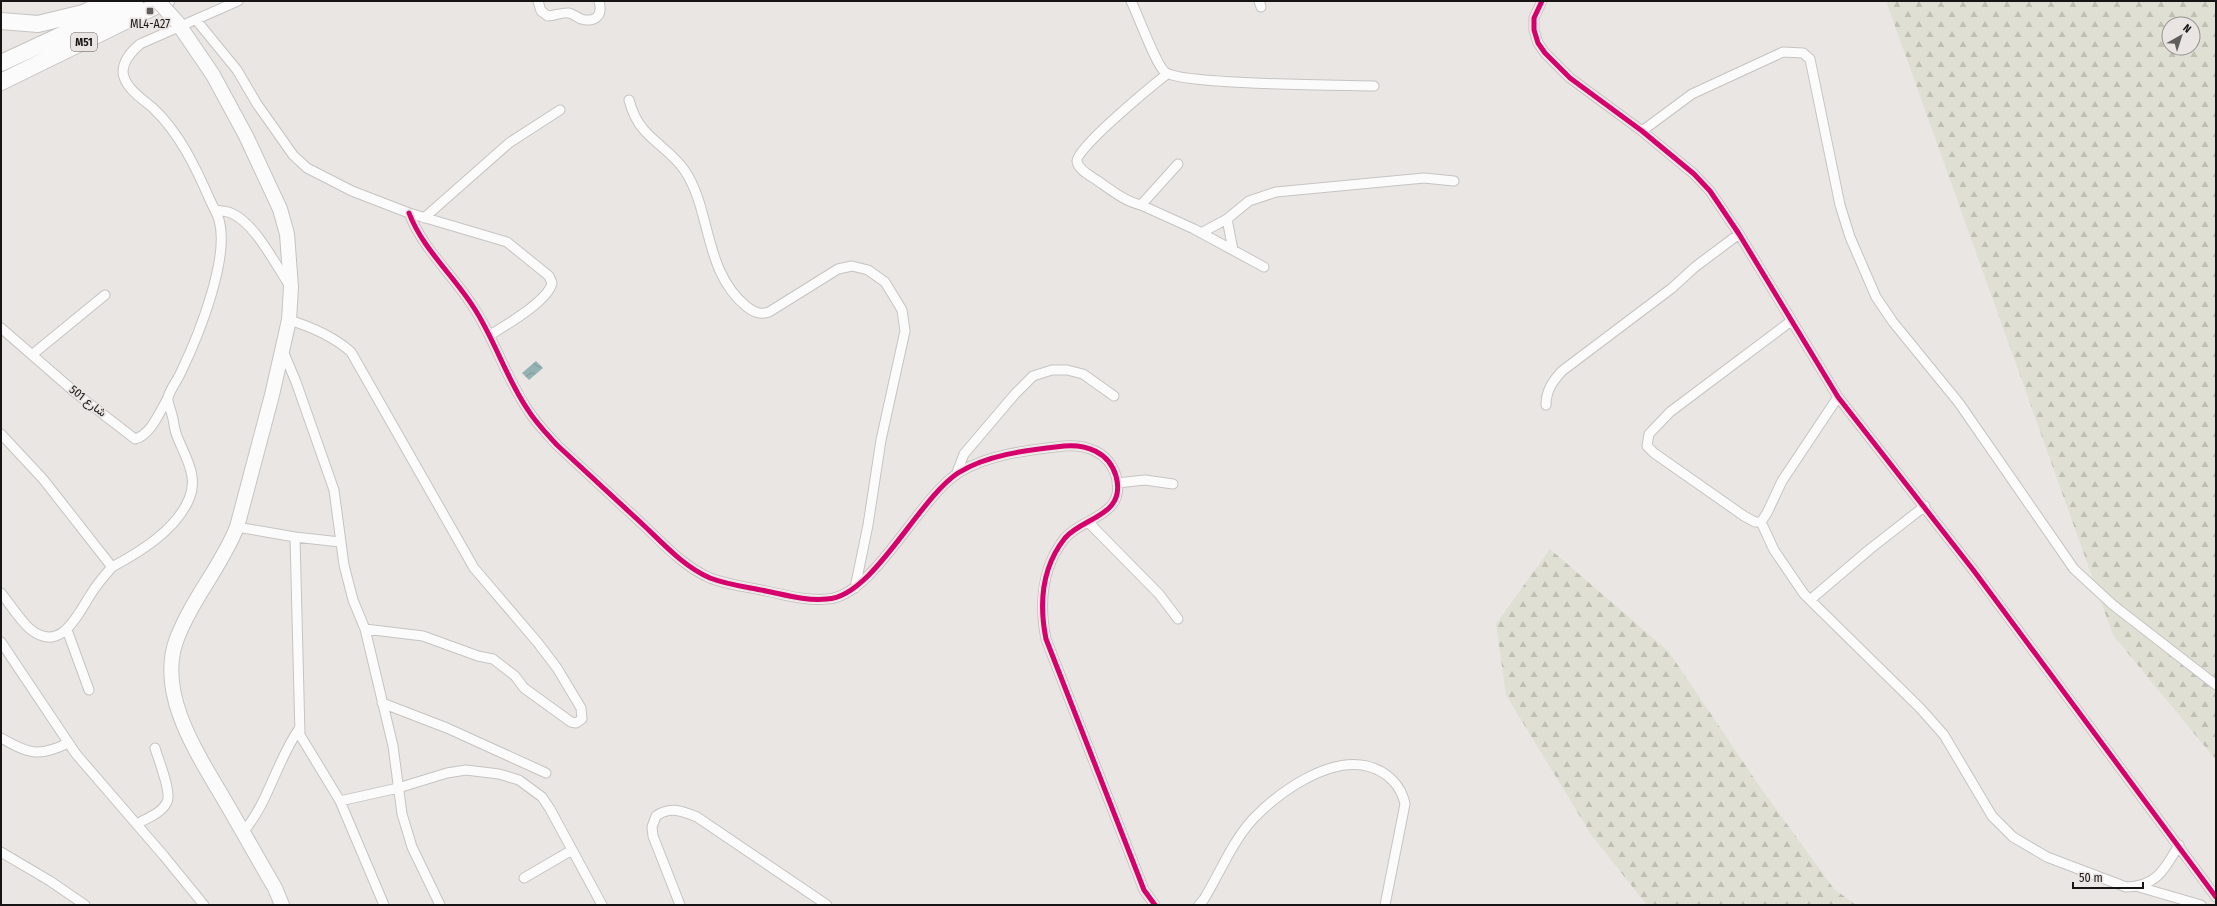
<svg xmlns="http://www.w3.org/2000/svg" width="2217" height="906" viewBox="0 0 2217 906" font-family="'Fira Sans Condensed',Vazirmatn,sans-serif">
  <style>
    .forest { fill: url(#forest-firs); fill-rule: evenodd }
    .water { fill: url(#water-waves) }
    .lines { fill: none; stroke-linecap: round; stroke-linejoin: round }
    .street-casing { stroke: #c6c4c2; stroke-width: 11 }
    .primary-casing { stroke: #c6c4c2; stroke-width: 16 }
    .highway-casing { stroke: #c6c4c2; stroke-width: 18 }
    .street { stroke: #fcfbfb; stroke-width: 9 }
    .primary { stroke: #fcfbfb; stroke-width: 14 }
    .highway { stroke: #fcfbfb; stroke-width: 16 }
    .primary-bridge-casing { stroke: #c6c4c2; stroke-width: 16; stroke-linecap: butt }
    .primary-bridge { stroke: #fcfbfb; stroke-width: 14 }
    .cycleway-casing { stroke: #eae5e3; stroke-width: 8 }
    .cycleway { stroke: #d6006c; stroke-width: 5 }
    .poi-dot { fill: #605e5d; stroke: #eae5e3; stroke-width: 1.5 }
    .labels { text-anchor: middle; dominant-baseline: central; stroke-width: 3.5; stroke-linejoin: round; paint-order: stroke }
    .shield { fill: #eae5e3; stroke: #565352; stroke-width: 1 }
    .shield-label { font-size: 11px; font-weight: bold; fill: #161414 }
    .poi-label { font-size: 12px; fill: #161414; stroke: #eae5e3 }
    .street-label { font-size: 12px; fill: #161414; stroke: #eae5e3 }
  </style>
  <defs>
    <pattern id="forest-firs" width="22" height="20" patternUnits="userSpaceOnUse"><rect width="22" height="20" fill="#dfe0d3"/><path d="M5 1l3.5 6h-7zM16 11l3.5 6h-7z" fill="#bfbfb4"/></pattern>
    <pattern id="water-waves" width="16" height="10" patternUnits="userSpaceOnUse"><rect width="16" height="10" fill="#95b2b3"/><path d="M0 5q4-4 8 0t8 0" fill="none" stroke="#809899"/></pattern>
  </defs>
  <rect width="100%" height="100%" fill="#e9e6e4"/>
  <path class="forest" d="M1886,1H2216V760L2113,635ZM2169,24H2193V48H2169Z
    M1550,549L1669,652L1758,784L1834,889L1856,905H1647L1592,836L1506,695L1496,624Z"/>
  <path class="water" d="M536,361L543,368L529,380L522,373Z"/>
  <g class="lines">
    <g class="street-casing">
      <path id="street" d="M538,1L541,11L548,16C554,16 563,12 569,13C573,14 577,17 581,19C596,23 603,15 599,1
        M1131,1C1138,15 1156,65 1165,72C1180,85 1344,85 1374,86
        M1259,1L1261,7
        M1542,1L1534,18V30L1538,43L1545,53L1570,78L1642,131L1694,174L1710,191L1739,234L1838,397L1974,571L2216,897
        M197,21L237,70L257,104L279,135L293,155L307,168L352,191L409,213L507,242L549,276L552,283C548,301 506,325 490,335
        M1167,74C1153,85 1076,148 1077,161C1078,170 1091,176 1098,181C1111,190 1126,202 1141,205L1178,164
        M629,100C632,111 636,121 644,130C656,144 674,154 685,171C712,212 703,271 747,307C754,312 760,315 769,312L838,269L852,266L868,270L885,282L902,310L905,331L881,440L868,525L855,588
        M1642,131L1692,94L1783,52L1803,53L1810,59L1840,205L1850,237L1876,297L1893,322L1959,403L2074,569L2113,605L2216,685
        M1141,205L1194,229L1264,267
        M215,210C220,211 226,211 231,213C255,223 275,264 290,286
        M409,213C422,248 454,276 474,308C495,340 506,378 528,410C536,423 547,434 557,445C584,470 611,495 638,520C660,540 682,566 710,578C728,585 748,587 766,591C786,595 806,601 827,599C873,597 918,499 958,473C988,454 1029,450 1064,446C1086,444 1109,452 1116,476C1127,516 1083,517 1065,538C1042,567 1039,604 1046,639L1144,890L1155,905
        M424,218L509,143L560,110
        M1227,219L1233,250
        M1201,233L1227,219L1249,201L1276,192L1424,178L1454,181
        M289,320C312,327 333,336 351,352L474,568L538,643L557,668L581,708L582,719L576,723L571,722L524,688L515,676L493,659L478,656L423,636L365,629
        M1791,321L1670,412L1649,434L1647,446L1654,453L1744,516L1755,522H1761L1767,513L1782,481L1838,397
        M1,328L77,394L135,439C151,435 160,411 168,398
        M283,351L296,382L334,490L344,565L353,600L365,629L393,746L402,814L412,847L440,905
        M33,354L105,295
        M1546,405C1546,390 1553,381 1562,371L1672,288L1695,267L1739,234
        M1,434L43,479L112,567C140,552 176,530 189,499C199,476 185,457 177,436C174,429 174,421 172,415C171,410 167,402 168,397C171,388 177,381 181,372C198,337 230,258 219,220C217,213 213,207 210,200C196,168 180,134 154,109C144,100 124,88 123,72C123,60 132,51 140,44L238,1
        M956,475L964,454L1015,394L1033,376L1052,370H1067L1083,374L1114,396
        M1117,483L1145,480L1173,484
        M1761,522L1774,550L1804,594L1920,708L1944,735L1992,816L2013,837L2047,857L2126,887C2157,887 2165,868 2179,845
        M1089,523L1159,594L1178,619
        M237,527L295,537L300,735L340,801L384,905
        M295,537L340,542
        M1,593C10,604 19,619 30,629C61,654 77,615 91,594C97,584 104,576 112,567
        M1810,600L1870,549L1925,506
        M67,630L89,690
        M1,642L76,754L164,856L204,905
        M382,703L447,728L546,773
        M1,738C28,753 38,758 68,743
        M340,801L398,788L447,773L466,770L499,774L519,780L542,797L550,809L602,905
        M137,824C147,818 162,813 167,802C172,792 158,759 155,748
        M243,832C269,802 276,762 299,729
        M1,852L50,881L85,905
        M524,878L572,850
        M2139,887L2201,905
        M680,905L653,836L652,827L656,816C670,806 683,811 697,817L827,905
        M1199,905L1204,899C1220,873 1232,842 1253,819C1279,792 1328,757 1367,766C1387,771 1401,785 1405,804L1385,905"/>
    </g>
    <g class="primary-casing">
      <path id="primary" d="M177,22L213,75L246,136L280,209L287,234L291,287L289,320L272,395L237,527C221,567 191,600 176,641C157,696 199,756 225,801C242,830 258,859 275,888L282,905"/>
    </g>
    <g class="highway-casing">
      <path id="highway" d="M1,21L38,24L83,13L110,1
        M1,63L135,1
        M1,82L166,1"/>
    </g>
    <use href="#street" class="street"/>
    <use href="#primary" class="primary"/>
    <use href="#highway" class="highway"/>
    <g class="primary-bridge-casing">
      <path id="primary-bridge" d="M158,1L177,22"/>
    </g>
    <use href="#primary-bridge" class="primary-bridge"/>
    <g class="cycleway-casing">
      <path id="cycleway" d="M1542,1L1534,18V30L1538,43L1545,53L1570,78L1642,131L1694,174L1710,191L1739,234L1838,397L1974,571L2216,897
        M409,213C422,248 454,276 474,308C495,340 506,378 528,410C536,423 547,434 557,445C584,470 611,495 638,520C660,540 682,566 710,578C728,585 748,587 766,591C786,595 806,601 827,599C873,597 918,499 958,473C988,454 1029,450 1064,446C1086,444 1109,452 1116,476C1127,516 1083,517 1065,538C1042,567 1039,604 1046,639L1144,890L1155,905"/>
    </g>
    <use href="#cycleway" class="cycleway"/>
  </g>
  <rect class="poi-dot" x="146" y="7" width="8" height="8" rx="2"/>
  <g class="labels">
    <rect class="shield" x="71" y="33" width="26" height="18" rx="3"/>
    <g class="shield-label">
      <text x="84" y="42">M51</text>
    </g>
    <g class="poi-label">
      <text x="150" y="24">ML4-A27</text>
    </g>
    <g class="street-label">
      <text transform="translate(88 401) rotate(38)">شارع 501</text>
    </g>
  </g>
  <rect width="2217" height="906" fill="none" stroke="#161414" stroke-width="4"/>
  <g transform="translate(2181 36) rotate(39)"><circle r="19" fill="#eae5e3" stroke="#959190"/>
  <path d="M0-3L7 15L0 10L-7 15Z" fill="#605e5d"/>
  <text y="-6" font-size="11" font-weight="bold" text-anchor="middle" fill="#161414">N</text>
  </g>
  <path d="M2073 882v6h70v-6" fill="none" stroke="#161414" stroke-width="2"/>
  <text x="2079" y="882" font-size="12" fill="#161414" stroke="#eae5e3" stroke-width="3" paint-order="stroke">50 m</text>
</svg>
